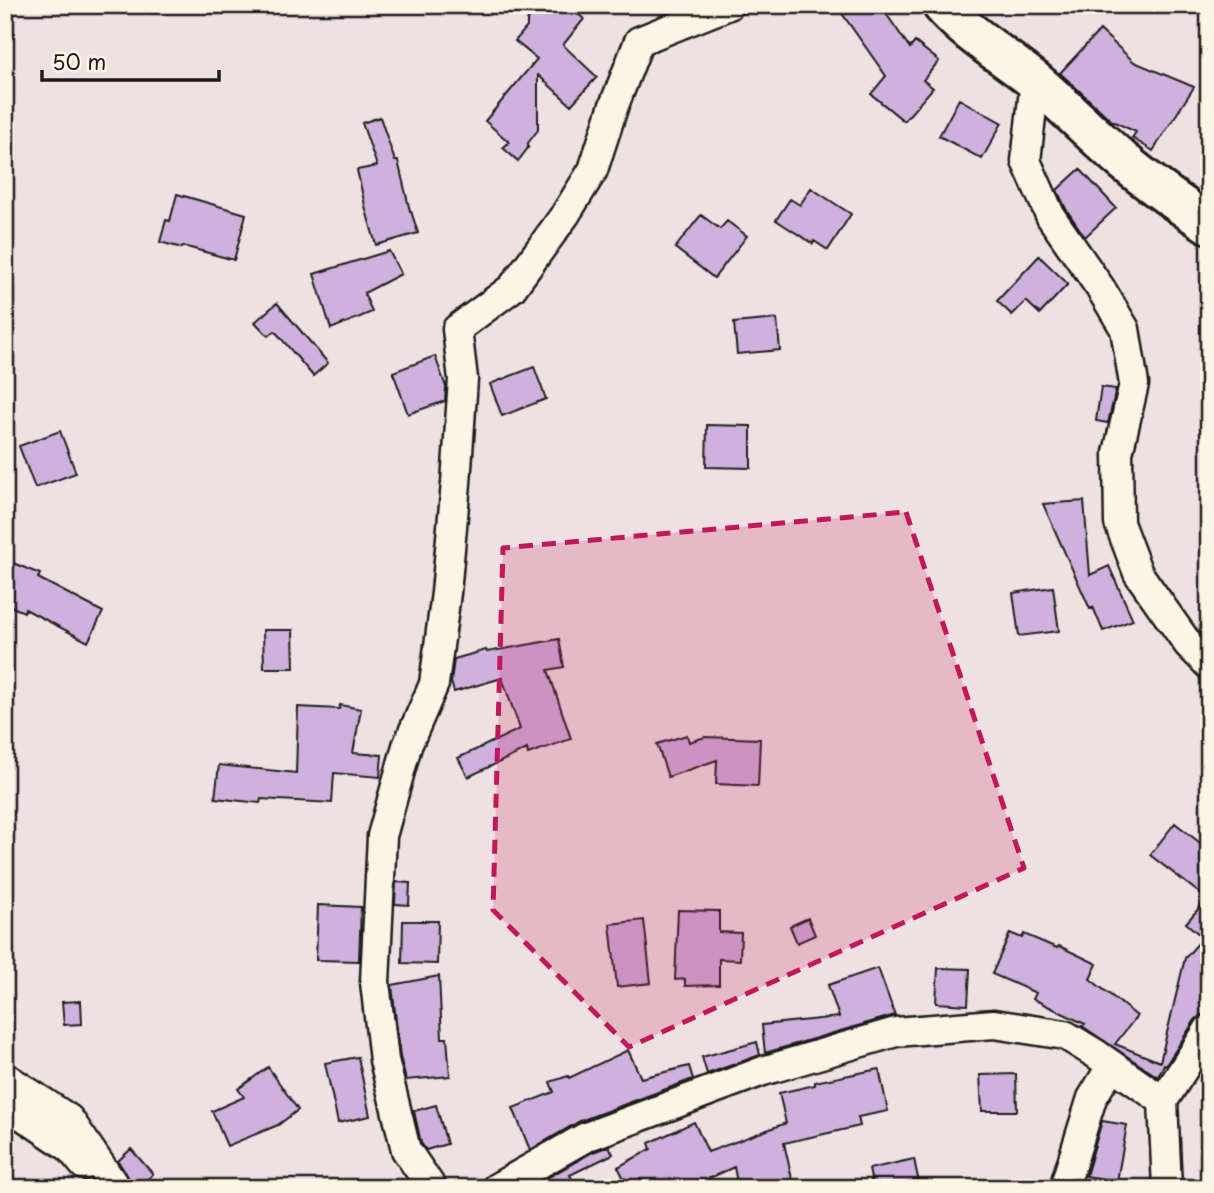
<svg xmlns="http://www.w3.org/2000/svg" width="1214" height="1193" viewBox="0 0 1214 1193" font-family="'Playpen Sans',sans-serif">
  <style>
    .building { fill: #d0b1dd; stroke: #1c1c1c; stroke-width: 2 }
    .lines { fill: none; stroke-linecap: round; stroke-linejoin: round }
    .street-casing { stroke: #1c1c1c; stroke-width: 33 }
    .primary-casing { stroke: #1c1c1c; stroke-width: 44 }
    .street { stroke: #fcf5e5; stroke-width: 28 }
    .primary { stroke: #fcf5e5; stroke-width: 38 }
    .marked { fill: #c2185b; fill-opacity: 0.2; stroke: #c2185b; stroke-width: 5; stroke-dasharray: 14 9; stroke-linejoin: round }
  </style>
  <rect width="100%" height="100%" fill="#efe1e3"/>
  <filter id="ink" filterUnits="userSpaceOnUse"><feTurbulence type="fractalNoise" baseFrequency=".0143" numOctaves="2"/><feDisplacementMap in="SourceGraphic" scale="14" xChannelSelector="R" yChannelSelector="G"/><feConvolveMatrix kernelMatrix="1 2 1 2 8 2 1 2 1" color-interpolation-filters="sRGB"/></filter>
  <g filter="url(#ink)">
    <path class="building" d="M541,5H567L584,19L563,45L597,77L571,105L538,75V130L528,143V148L518,161L503,148L509,142L485,121L537,59L515,41L527,27V21Z
      M836,5H880L910,48L915,42L939,61L923,80L933,88L904,121L871,94L886,76Z
      M1100,30L1134,62L1194,87L1153,151L1132,138L1136,132L1112,121L1060,73Z
      M959,99L1002,123L982,159L939,136Z
      M380,117L395,161H398L410,211H411L418,233L376,245L366,210L357,170L377,166L362,123Z
      M1080,169L1116,208L1085,237L1066,209L1057,190Z
      M811,188L851,214L828,250L814,241L813,244L776,220L790,199L800,205Z
      M177,194L246,214L234,260L183,246L182,248L160,242L166,220L170,221Z
      M701,215L720,229L727,221L747,236L714,278L675,248Z
      M389,251L401,274L364,293L372,312L331,329L314,274Z
      M1039,256L1068,284L1040,314L1026,301L1012,315L997,301Z
      M277,303L328,363L313,376L275,331L268,336L255,322Z
      M777,319L780,350L737,354L734,323Z
      M435,356L446,387L445,401L408,414L393,372Z
      M534,367L546,399L502,416L490,384Z
      M1101,387L1116,389L1108,423L1096,421Z
      M707,425L751,426V468L706,467Z
      M60,431L76,473L35,488L19,446Z
      M1084,501L1090,575L1109,566L1133,620L1103,631L1093,607V608L1090,609L1043,504Z
      M13,563L40,574L38,578L103,612L88,642L25,609L24,612L5,604V582Z
      M1053,587L1059,631L1019,636L1013,593Z
      M263,630H293L294,668H264Z
      M559,639L564,667L548,670L571,739L528,754L527,749L468,777L458,758L520,729L502,678L454,692L451,682L454,659L486,650L487,652Z
      M340,705L361,709L353,753L382,755L380,777L334,773L332,803L261,799L260,803L215,798L219,765L296,773L298,707L339,709Z
      M687,735L689,742L705,737L760,739L758,786L716,784L717,760L668,777L657,744Z
      M1175,823L1209,850V926L1201,936L1186,923L1207,899L1150,855Z
      M396,882L410,883L409,905L395,904Z
      M318,905L361,907L359,961L316,960Z
      M678,910L719,911V932L741,933L740,960L719,959V985L685,986V979L675,980Z
      M808,918L815,935L797,943L790,926Z
      M644,920L651,983L617,987L610,924Z
      M403,921H438L437,964L402,963Z
      M1209,931V1013L1201,1015L1195,1020L1166,1065L1164,1064L1158,1077L1082,1026L1085,1024L1033,999L1036,993L992,974L1010,933L1022,938L1024,934L1057,948L1059,946L1097,964L1090,979L1137,1016L1115,1044L1160,1062L1185,958Z
      M878,968L895,1015L765,1053L762,1025L839,1017L828,985Z
      M938,968L970,969L968,1005L936,1003Z
      M439,976L442,1038H447L450,1076L406,1080L400,1057L392,985Z
      M81,1001L82,1024L64,1025L62,1002Z
      M757,1042L760,1055L707,1074L702,1057Z
      M628,1050L641,1078L689,1066L693,1079L580,1121L530,1150L513,1108L554,1092L550,1082L568,1076L569,1078Z
      M358,1057L370,1116L338,1123L325,1063Z
      M268,1067L298,1110L278,1125L227,1146L212,1111L244,1097L238,1089Z
      M879,1069L888,1111L858,1117L860,1126L784,1143L794,1188H738L734,1167L688,1188H629L618,1167L651,1149L649,1143L694,1122L708,1152L786,1123L779,1093L815,1085V1082Z
      M1016,1074L1017,1111H982L980,1075Z
      M436,1105L447,1144L426,1150L421,1143L414,1111Z
      M1102,1121L1127,1125L1117,1181L1086,1176Z
      M609,1146L613,1154L570,1175L577,1188H544L542,1181L593,1152Z
      M131,1149L153,1174L140,1187L132,1179L130,1180L118,1161Z
      M914,1159L920,1188H873L869,1169Z"/>
    <g class="lines">
      <g class="street-casing">
        <path id="street" d="M1035,81L1026,161L1051,217L1101,289L1125,329L1134,384L1118,453L1119,523L1138,573L1188,644L1209,665
          M5,1077L69,1119L116,1188
          M1163,1101L1209,1029
          M5,1108L23,1116L69,1147L84,1165
          M432,1188L406,1150L384,1060L375,982L382,836L407,746L434,684L446,593L456,483L463,379L457,329L512,288L565,215L593,170L613,108L639,41L729,5
          M496,1188L586,1137L763,1071L896,1032L994,1024L1065,1035L1096,1054L1163,1101L1167,1188
          M1064,1188L1092,1098L1112,1065"/>
      </g>
      <g class="primary-casing">
        <path id="primary" d="M942,5C968,35 1003,55 1034,80C1064,105 1092,134 1122,160C1149,183 1179,204 1209,224"/>
      </g>
      <use href="#street" class="street"/>
      <use href="#primary" class="primary"/>
    </g>
  </g>
  <path class="marked" d="M906,512L1024,868L629,1047L493,910L503,548Z"/>
  <rect width="1214" height="1193" fill="none" stroke="#fcf5e5" stroke-width="28"/>
  <rect x="14" y="14" width="1186" height="1165" fill="none" stroke="#1c1c1c" stroke-width="2.5" filter="url(#ink)"/>
  <path d="M42 70v10h177v-10" fill="none" stroke="#1c1c1c" stroke-width="3.5"/>
  <text x="52" y="70" font-size="21" fill="#1c1c1c" stroke="#fcf5e5" stroke-width="5" paint-order="stroke">50 m</text>
</svg>
